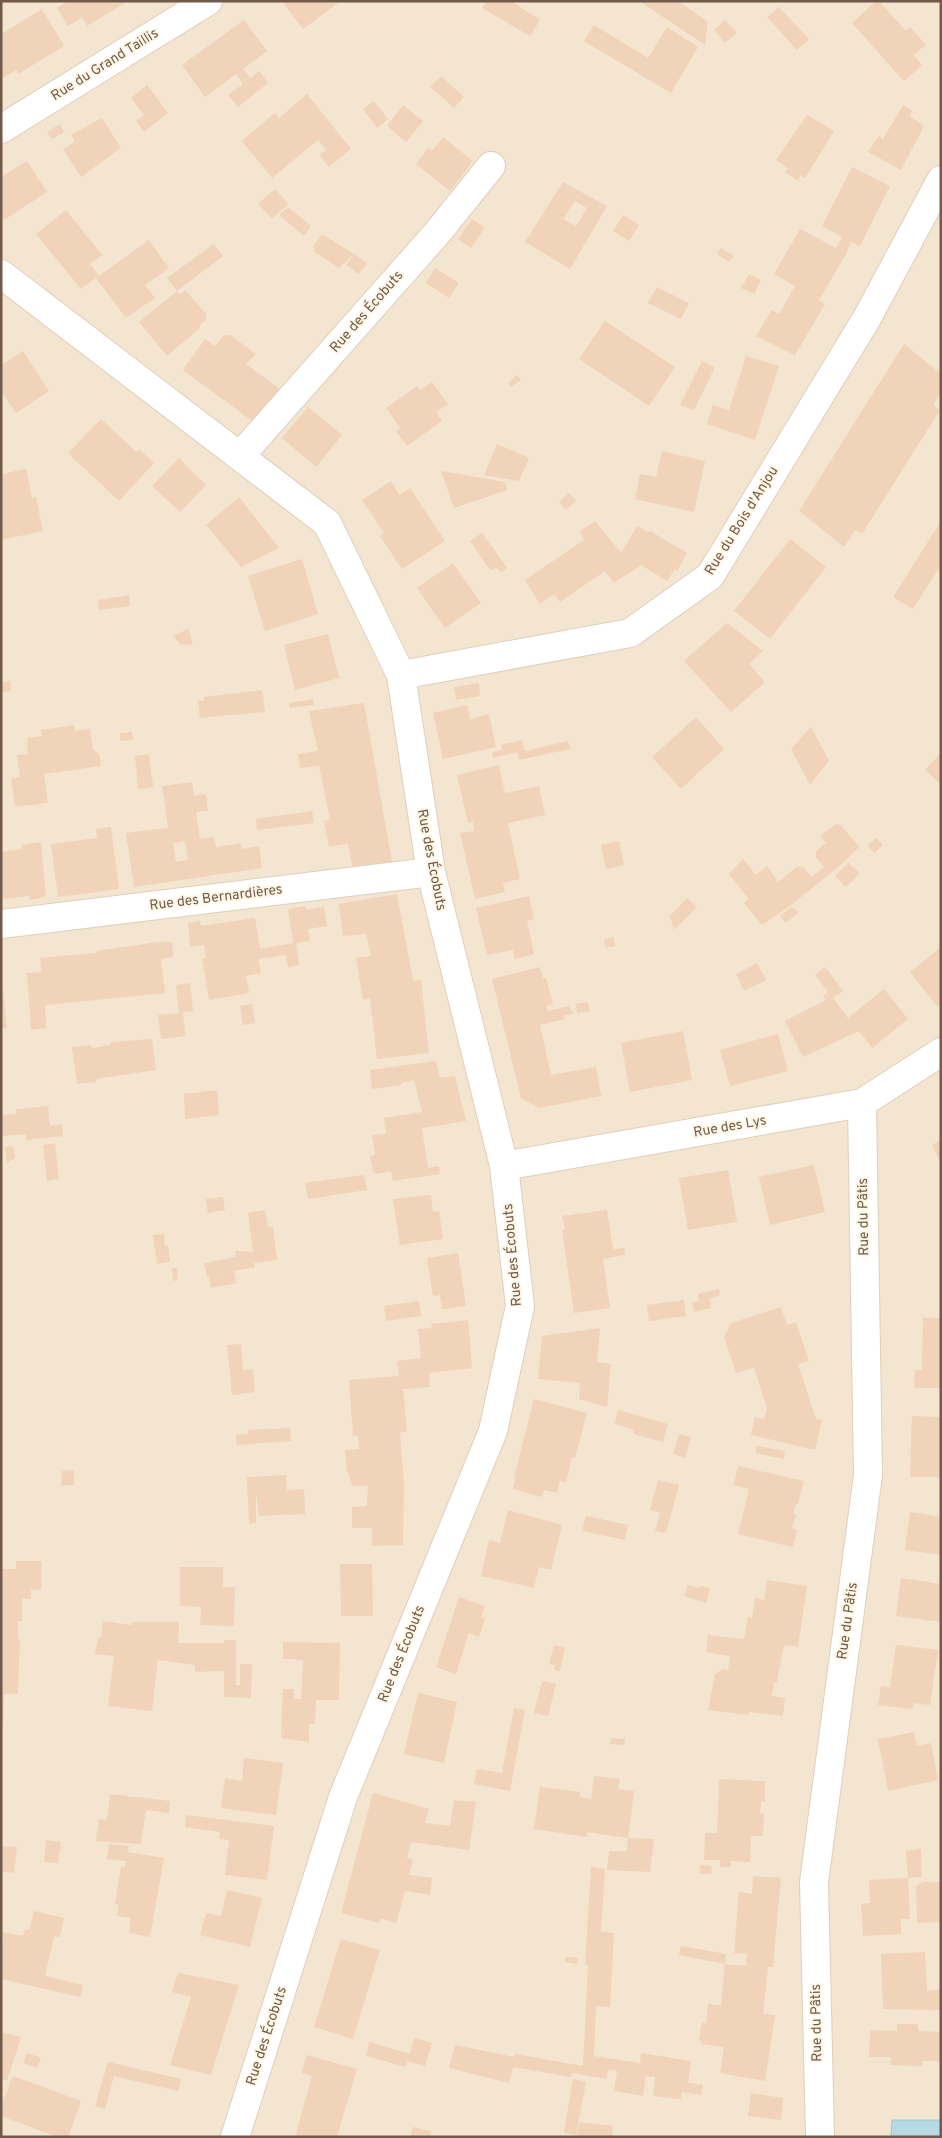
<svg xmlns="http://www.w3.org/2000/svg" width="942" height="2138" viewBox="0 0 942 2138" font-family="Overpass,sans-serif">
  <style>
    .residential { fill: #f3e5cf }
    .water { fill: #b6dae4; stroke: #9cc8d5 }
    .building { fill: #f0d3b9; fill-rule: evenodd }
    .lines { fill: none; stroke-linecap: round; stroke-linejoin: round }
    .minor-casing { stroke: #dfcfbd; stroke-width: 30 }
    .minor { stroke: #fff; stroke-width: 28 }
    .labels { text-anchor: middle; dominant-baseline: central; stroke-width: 4; stroke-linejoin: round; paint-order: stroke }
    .street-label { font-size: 14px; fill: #715a49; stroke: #fff7e6 }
  </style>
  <rect width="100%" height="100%" fill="#fbf3e0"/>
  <path class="residential" d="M1,1H941V2137H1Z"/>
  <path class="water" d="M892,2120H941V2137H891Z"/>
  <path class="building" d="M68,1H128L87,26L82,17L68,26L57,8Z
    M282,1H341L303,29Z
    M486,1H511L540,20L530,36L482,8Z
    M639,1H678L708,22L705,45Z
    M876,1H879L906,31L910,27L926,45L913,55L922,65L904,81L852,23Z
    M779,7L809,39L797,50L767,17Z
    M42,9L64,46L18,74L16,70L1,79V34Z
    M244,20L267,51L243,69L250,78L259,71L268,83L238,107L228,95L243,84L236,74L205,97L182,65Z
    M725,20L737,32L725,43L714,30Z
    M594,25L648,58L667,27L698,47L671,93L584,41Z
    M441,76L464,97L454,108L430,87Z
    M147,85L168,113L144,132L136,121L144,115L131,98Z
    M307,94L351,149L329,167L320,155L326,150L318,140L272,178L242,141L275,113L279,118Z
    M374,101L388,119L377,128L363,109Z
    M403,105L423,121L406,142L387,126Z
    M903,105L912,111L910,116L924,126L901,170L868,152L879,136L883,139Z
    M807,115L834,131L805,178L801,175L798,181L785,172L788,168L776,160Z
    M102,118L121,148L81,177L63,149L75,142L71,135Z
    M60,124L64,132L52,139L47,132Z
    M443,137L473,161L450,191L416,164L428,148L432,151Z
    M27,161L47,192L4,220L1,217V177Z
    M852,167L890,186L860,246L851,242L846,254L819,300L825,304L795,355L756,336L772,310L779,314L795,286L774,274L800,229L836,248L842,237L822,226Z
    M563,182L607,206L570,269L525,242ZM575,201L587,208L576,226L563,219Z
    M275,189L288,204L272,219L258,204Z
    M288,207L311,226L304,236L279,215Z
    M66,210L102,255L90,264L99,276L149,240L169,268L145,285L155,298L126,318L96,278L81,289L36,234Z
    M623,215L639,225L629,241L613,231Z
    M472,219L485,228L471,248L458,239Z
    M322,234L354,254L339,268L313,251L315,249L313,247Z
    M214,244L223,256L177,291L167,278Z
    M721,248L734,256L729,262L717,254Z
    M354,254L367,263L359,274L346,265Z
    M435,268L459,283L449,298L426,283Z
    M749,274L761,280L754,294L741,288Z
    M657,287L689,303L681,319L648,303Z
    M185,290L206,314V319L199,326L200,328L167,356L139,322L177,291L180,295Z
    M605,321L675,367L649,406L579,359Z
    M230,335L256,354L246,364L280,389L255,423L183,370L205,339L215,346L223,336Z
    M904,344L941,374V392L933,405L940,410L862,534L855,530L844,547L799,511Z
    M23,351L49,391L16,413L1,391V365Z
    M746,356L779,366L755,440L707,424L713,405L729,410Z
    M702,361L715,367L694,410L680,405Z
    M517,375L521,380L511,387L508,383Z
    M432,382L448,404L436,412L442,421L407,446L396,431L400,428L386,408L417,386L420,390Z
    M308,407L342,435L316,467L282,438Z
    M101,419L136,452L139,449L154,463L119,501L68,453Z
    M497,444L529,458L519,481L484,475Z
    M662,451L705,461L694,512L635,499L640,474L656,477Z
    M179,458L206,485L180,512L152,486Z
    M26,469L32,498L36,497L43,531L1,540V474Z
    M441,471L505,482L507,490L454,508Z
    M391,481L399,495L410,488L445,541L402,569L380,536L384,533L362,500Z
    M569,493L576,501L566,510L559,502Z
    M239,497L279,548L241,567L206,525Z
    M595,521L621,553L637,526L648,532L650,531L687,553L677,571L675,569L667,581L641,565L614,583L605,571L560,602L554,594L540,604L525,580L584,540L579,532Z
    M941,521V565L913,609L893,597Z
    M482,533L507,568L502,572L496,568L490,570L470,541Z
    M790,539L826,567L770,639L734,611Z
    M302,559L318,614L265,631L248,576Z
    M453,563L481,603L445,628L417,588Z
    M129,595L130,606L99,610L98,600Z
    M727,623L763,651L749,664L765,682L731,712L684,661Z
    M188,629L193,644L181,645L173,636Z
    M328,634L339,678L295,690L284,645Z
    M10,681L11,691L1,692V682Z
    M479,683L480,696L456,700L454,687Z
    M262,690L265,712L200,718L198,701L204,700V697Z
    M313,699L314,705L289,708V703Z
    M364,703L392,862L353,870L348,843L329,847L324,821L330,820L319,766L300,768L298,754L318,751L309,711Z
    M467,705L470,719L489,714L496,747L443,759L433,713Z
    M696,717L724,749L681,789L652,757Z
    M74,725L75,731L90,729L93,750L99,754L101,766L44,774L48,803L15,807L11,779L20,777L17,755L28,754L27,738L42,736L41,730Z
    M811,727L829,761L810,785L791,749Z
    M132,732L133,740L120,741V733Z
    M522,740L525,751L568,741L570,749L519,760L517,752L493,758L492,752L502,750L501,745Z
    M941,753V784L925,770Z
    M149,754L153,787L138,789L135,756Z
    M499,765L505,793L539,786L545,815L508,823L520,879L503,883L505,892L475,899L460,833L474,831L473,822L468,823L457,775Z
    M192,782L194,796L206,794L208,811L196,812L200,839L214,837L216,847L241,843V849L259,846L262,868L134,887L126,833L168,828L162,786ZM185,841L188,860L176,862L173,843Z
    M312,811L314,823L257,830L256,819Z
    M836,824L841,825L859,847L842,864L791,905L762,925L744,903L749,899L729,874L743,859L756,875L767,866L778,882L798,866L803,867L812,877L824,867L816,857V851L826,843L820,836Z
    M111,827L119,889L58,897L51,844L97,838L96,829Z
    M876,838L883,845L875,853L867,846Z
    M619,841L624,865L606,869L601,845Z
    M41,842L46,897L29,900V896L1,899V852L22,849V845Z
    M848,863L860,873L846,887L835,876Z
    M397,894L413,981L421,980L429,1053L377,1059L370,998L363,1000L356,958L371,956L366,934L343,936L339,904Z
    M529,896L534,919L527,921L534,954L515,959L513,950L487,955L476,908Z
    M687,898L697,907L674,930L670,916Z
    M305,906L306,910L324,907L327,926L308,929L310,941L296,943L299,965L288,967L286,955L258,959L261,973L246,976L249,993L209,1000L202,958H206L204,945L190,947L188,923L200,921L201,926L255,918L260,949L293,943L288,909Z
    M791,907L799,912L786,923L780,916Z
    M613,937L615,946L605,948L604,940Z
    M158,942H172L173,957L161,959L165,993L45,1005L46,1028L31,1030L27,973L41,972L40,958L96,953V951Z
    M941,947V1002L937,1006L910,972Z
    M757,963L766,980L744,991L736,974Z
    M540,967L543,979L546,977L553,1004L546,1006L548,1011L569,1006L573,1014L564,1015L565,1019L540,1025L551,1075L596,1067L601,1096L539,1108L521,1098L492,979Z
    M825,967L843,991L833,998L848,1018L884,989L908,1019L872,1048L859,1031L803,1057L785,1021L826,1000L823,996L828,992L815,975Z
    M1,970L7,1028L1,1029Z
    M190,983L193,1011L183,1012L185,1036L161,1039L158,1015L179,1013L176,985Z
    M588,1002L590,1011L577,1013L576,1004Z
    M252,1004L255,1023L243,1025L240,1006Z
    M683,1031L692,1080L630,1092L621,1043Z
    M778,1034L788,1071L730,1086L720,1050Z
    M152,1039L156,1070L96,1079V1082L77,1084L72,1047L91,1045L92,1048L111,1045V1042Z
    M436,1061L440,1078L455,1076L466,1121L422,1128L428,1168L439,1166L440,1174L393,1181L391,1171L377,1174L373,1172L370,1157L375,1154L372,1135L386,1134L384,1118L422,1112L414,1080L401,1083V1085L372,1089L370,1070Z
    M217,1090L219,1115L185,1119L184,1094Z
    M48,1106L50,1126L62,1124L63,1136L26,1140V1134L1,1136V1115L16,1114V1109Z
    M941,1140V1163L932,1145Z
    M55,1143L59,1179L47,1181L43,1145Z
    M13,1146L15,1158L7,1163L5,1147Z
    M814,1165L825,1212L770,1225L759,1177Z
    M728,1170L737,1222L688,1230L679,1178Z
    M364,1175L367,1190L308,1199L305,1183Z
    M431,1195L433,1212L439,1211L443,1239L400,1245L393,1199Z
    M223,1197L225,1210L208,1213L206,1199Z
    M265,1210L268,1227H273L277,1260L254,1263L255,1267L207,1276L204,1263L236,1257L235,1251L253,1252L248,1213Z
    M607,1210L613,1249L624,1248L625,1255L603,1259L610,1308L574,1313L562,1230H565L562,1216Z
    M164,1234L165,1246L168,1245L170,1262L157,1264L153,1235Z
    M458,1253L466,1306L442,1309L440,1295L433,1296L427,1258Z
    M172,1268H177L178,1280L173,1281Z
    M234,1271L236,1283L211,1288L209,1276Z
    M719,1289L720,1295L709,1299L711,1308L694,1312L692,1303L699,1301L698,1294Z
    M684,1300L686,1316L649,1321L647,1305Z
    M419,1301L421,1316L386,1321L384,1306Z
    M781,1307L787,1325L796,1322L809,1361L798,1364L816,1419L822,1420L815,1450L751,1435L755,1417L764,1419L767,1408L754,1368L736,1373L724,1337L731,1323Z
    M923,1318H941V1388H914L915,1370H922Z
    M468,1320L472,1368L429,1373L430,1387L403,1389L407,1432H400L404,1484L403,1545L372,1546V1528H352V1507L367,1506L368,1486H353L347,1471L345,1450L359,1449L358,1436H353L349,1380L399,1376L397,1361L421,1358L418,1329L432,1328L431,1324Z
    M600,1328L597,1362L611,1364L607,1407L579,1399L580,1383L538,1379L542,1336Z
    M241,1344L243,1370L253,1369L255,1392L232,1395L227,1345Z
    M534,1399L587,1413L575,1458H572L566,1483L560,1481L557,1493L544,1490L542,1497L513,1489L516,1477H514Z
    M618,1410L668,1424L663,1442L633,1434L634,1430L615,1424Z
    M912,1416L941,1417V1477H910Z
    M290,1428L291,1441L237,1445L236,1435L248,1434V1430Z
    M679,1434L691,1437L685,1458L673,1454Z
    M757,1446L785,1451L784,1459L755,1453Z
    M738,1466L804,1481L798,1504H796L793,1514L796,1515L792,1528L797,1530L793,1547L738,1534L749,1489L734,1485Z
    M74,1470V1485L61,1486L62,1471Z
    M286,1475L287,1490L304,1489L305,1514L259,1516L256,1491V1523L249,1524L247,1477Z
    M658,1480L679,1485L666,1533L655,1531L660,1513L650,1510Z
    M508,1510L562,1525L551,1570L539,1567L534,1588L481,1576L489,1540L500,1543Z
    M910,1512L941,1517V1555L905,1550Z
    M586,1516L628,1525L625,1540L582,1531Z
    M16,1561H42L41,1590H31V1599L22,1598V1621H18V1639H20L18,1694H4L3,1730H1V1569H16Z
    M340,1564H372L373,1616H341Z
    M180,1567H223V1587H235L234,1626L200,1625L201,1607L180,1606Z
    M901,1578L941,1584V1622L896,1616Z
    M767,1580L807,1586L798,1647L784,1645L777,1682H774L772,1696L785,1698L783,1716L749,1712V1715L708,1710L715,1674L723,1669L728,1670L730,1656L706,1652L708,1635L744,1639L748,1617L752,1618L755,1598L764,1600Z
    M687,1585L699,1588L700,1586L710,1588L706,1603L684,1596Z
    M459,1597L485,1606L481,1617L485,1619L479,1637L469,1633L456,1674L436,1667Z
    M103,1621L132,1625V1622H179L178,1643H224V1640H236V1685H240V1664H252L251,1698L224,1697V1671L195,1672V1665L158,1660L152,1711L108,1706L114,1656L95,1654L98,1637L101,1638Z
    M283,1642L340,1643L339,1700H316L315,1724H309V1742L281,1738L283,1689H294V1699H301L303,1660L283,1659Z
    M554,1645L565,1648L560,1671L554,1670L555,1665L549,1664Z
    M896,1645L938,1650L930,1705L913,1703V1709L878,1705L881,1686L890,1687Z
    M542,1681L556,1684L548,1716L534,1713Z
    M418,1693L457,1702L444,1763L404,1754Z
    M514,1708L525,1710L510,1791L474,1784L477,1769L502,1773Z
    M914,1732L917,1746L931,1743L938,1780L888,1791L878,1739Z
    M611,1738L625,1739L624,1745L610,1744Z
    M244,1758L283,1763L276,1815L221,1808L225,1778L242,1781Z
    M594,1776L620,1779L618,1789L634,1791L628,1838L654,1839L650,1872L607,1870L609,1851H627L628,1838L587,1832V1837L534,1829L540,1787L580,1792V1797L591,1799Z
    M719,1779L765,1781V1802L761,1801L760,1813H764L763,1836H751L750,1862L731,1861V1867H720V1860H704L705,1833H717Z
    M373,1793L429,1809L425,1823L450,1826L454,1800L476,1802L469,1850L411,1842L407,1858L413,1860L409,1875L432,1878L430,1895L405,1891L396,1923L380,1918L379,1923L341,1913Z
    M110,1794L170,1801L169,1813L146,1810L141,1844L96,1841L99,1819L107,1820Z
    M186,1815L274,1826L267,1880L225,1875L229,1840L219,1839L220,1832L185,1827Z
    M46,1840L61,1842L58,1863L44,1862Z
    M109,1844L129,1846L127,1852L164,1858L150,1937L129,1933L131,1918L117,1916L119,1905L115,1904L121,1866L125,1867L126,1861L107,1859Z
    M1,1846L17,1847L14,1873L1,1871Z
    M921,1849L922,1877L908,1878L906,1851Z
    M700,1865L712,1866L711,1874H700Z
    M591,1867L605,1869L601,1932L614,1933L610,2007L596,2006L594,2056L640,2063L641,2053L691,2061L688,2083L703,2085L701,2095L682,2092L681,2099L653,2096L655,2077L646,2076L643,2096L614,2091L617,2071L608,2070L607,2079L572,2073L571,2077L513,2067L509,2083L449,2068L455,2045L514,2057L515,2054L583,2066L588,1965H585Z
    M753,1876L781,1878L773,1967H768L763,2014L775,2015L765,2081L720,2073L724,2047L702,2044L699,2039L702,2022L706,2023L708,2004L721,2005L725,1964L746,1966L747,1954L734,1953L739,1892L752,1894Z
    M908,1878L910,1919H901V1934L863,1936L861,1904L870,1903L869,1880Z
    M923,1882H941V1922L917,1923L916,1886Z
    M227,1890L262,1898L250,1947L200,1935L206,1913L221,1916Z
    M34,1911L64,1918L60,1937L54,1936L45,1976L83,1985L80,1997L1,1979L3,1932L23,1936L25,1929L29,1930Z
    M341,1939L380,1950L353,2039L314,2027Z
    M681,1946L726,1954L725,1964L679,1955Z
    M925,1952L927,1991L941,1989V2010L883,2009L881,1954Z
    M566,1957L578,1958L577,1964L565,1962Z
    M178,1973L239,1985L211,2075L170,2065L191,1997L172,1992Z
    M897,2024H918V2031L941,2032V2061H922V2066L890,2065L891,2057H869L870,2030L897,2031Z
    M1,2032L21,2037L7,2081L1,2079Z
    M414,2038L432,2043L425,2066L407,2061L406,2067L366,2056L369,2042L410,2054Z
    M27,2053L41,2058L37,2068L23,2063Z
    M307,2055L357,2069L337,2137H295L312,2076L301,2073Z
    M108,2062L181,2079L178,2091L114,2076L105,2109L95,2106Z
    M13,2076L81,2101L68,2137H57L1,2116V2106Z
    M573,2079L586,2082L576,2135L564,2132Z
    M751,2093L783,2098L781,2120L748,2116Z
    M579,2122L613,2126L612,2137H577Z
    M413,2127L431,2131L430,2137H410Z"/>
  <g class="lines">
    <g class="minor-casing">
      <path id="minor" d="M1,129L208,1
        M1,274L327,523L401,675L431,872L504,1166L520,1306L493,1431L343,1797L235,2137
        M240,456L438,232L491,166
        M401,675L630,633L710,576L867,318L941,180
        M1,924L431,872
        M504,1166L862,1103L941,1052
        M820,2137L814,1882L868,1475L862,1103"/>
    </g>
    <use href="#minor" class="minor"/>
  </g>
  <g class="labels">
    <g class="street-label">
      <text transform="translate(105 65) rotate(-32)">Rue du Grand Taillis</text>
      <text transform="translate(367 312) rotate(-49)">Rue des Écobuts</text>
      <text transform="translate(742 521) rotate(-58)">Rue du Bois d'Anjou</text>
      <text transform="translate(431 860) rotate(79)">Rue des Écobuts</text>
      <text transform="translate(216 898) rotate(-7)">Rue des Bernardières</text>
      <text transform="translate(730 1127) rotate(-10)">Rue des Lys</text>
      <text transform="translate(864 1217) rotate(-91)">Rue du Pâtis</text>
      <text transform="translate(513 1255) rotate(-95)">Rue des Écobuts</text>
      <text transform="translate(848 1621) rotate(-82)">Rue du Pâtis</text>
      <text transform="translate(402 1654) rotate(-68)">Rue des Écobuts</text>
      <text transform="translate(817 2023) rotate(-91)">Rue du Pâtis</text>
      <text transform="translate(267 2036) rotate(-72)">Rue des Écobuts</text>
    </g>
  </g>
  <rect width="942" height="2138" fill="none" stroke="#715a49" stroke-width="5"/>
</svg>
